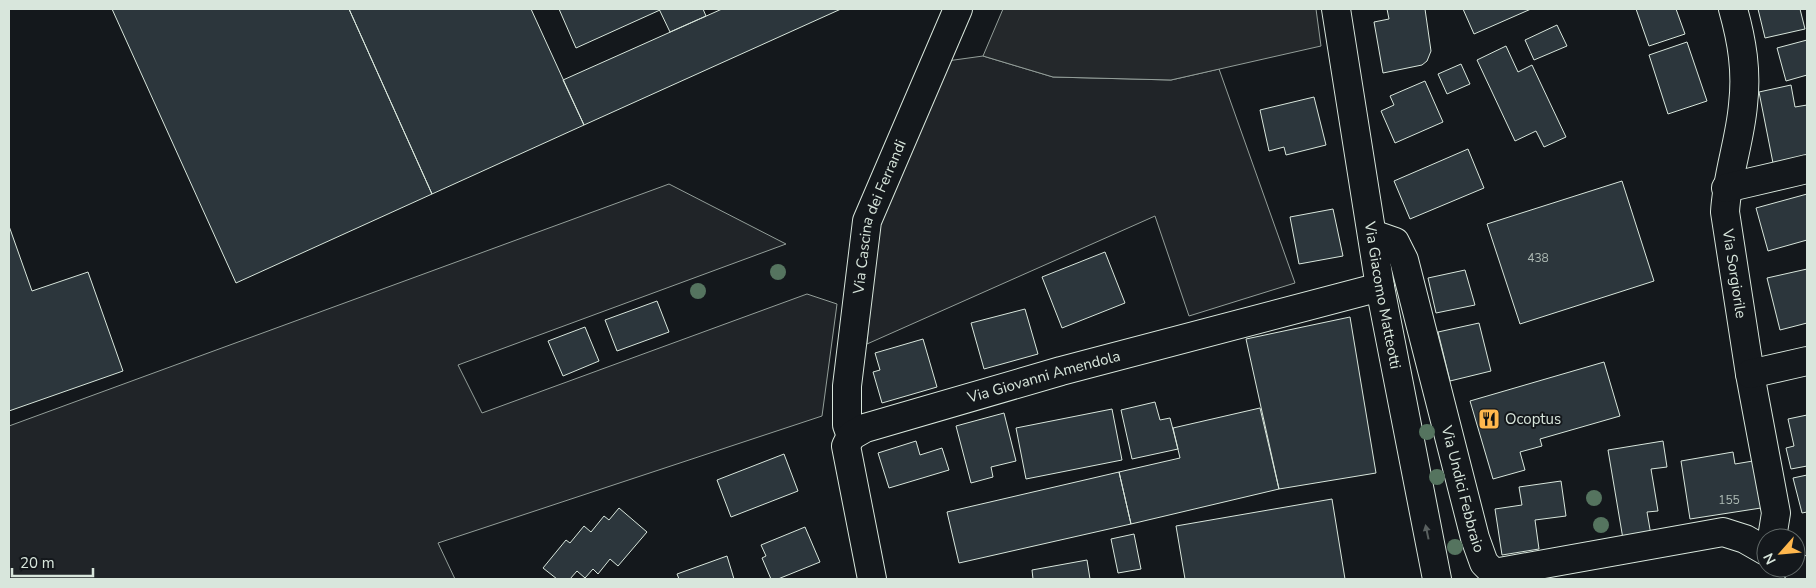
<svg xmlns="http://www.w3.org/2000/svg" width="1816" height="588" viewBox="0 0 1816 588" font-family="'Nunito Sans',sans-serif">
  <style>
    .green { fill: #202428; stroke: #939e99 }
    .parking { fill: #24282b; stroke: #939e99 }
    .building { fill: #2c363c; stroke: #d8e6dc }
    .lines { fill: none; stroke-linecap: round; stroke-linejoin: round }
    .minor-casing { stroke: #d8e6dc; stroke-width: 30 }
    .minor { stroke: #14181c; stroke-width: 28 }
    .tree { fill: #55745f }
    .oneway { fill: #59605f }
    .labels { text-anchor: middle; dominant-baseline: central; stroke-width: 4; stroke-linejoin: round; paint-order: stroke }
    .number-label { font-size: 12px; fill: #adbab4 }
    .street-label { font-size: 15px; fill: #d8e6dc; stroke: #14181c }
    .poi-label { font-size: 15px; fill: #d8e6dc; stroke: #14181c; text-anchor: start }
  </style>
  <rect width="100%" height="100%" fill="#14181c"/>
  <path class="green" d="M983,56L1053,77L1171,80L1219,69L1295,283L1189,316L1155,216L867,344L877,223L947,61Z
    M669,184L786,244L458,365L482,413L807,294L837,304L822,416L438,543L455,579H9V426Z"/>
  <path class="parking" d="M1003,9H1316L1321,46L1171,80L1053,77L983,56Z"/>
  <path class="building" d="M112,9H349L432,194L236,283Z
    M349,9H531L584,125L432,194Z
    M559,9H659L660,10L576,48Z
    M659,9H703L706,16L670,32Z
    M722,9H841L584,125L563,80Z
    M1387,9H1425L1431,51L1427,61L1422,65L1383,73L1374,22L1389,19Z
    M1463,9H1531L1474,34Z
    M1636,9H1676L1685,34L1649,46Z
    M1758,9H1800L1805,29L1765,38Z
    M1557,25L1567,46L1534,60L1525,40Z
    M1807,40V75L1786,81L1777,48Z
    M1687,42L1707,101L1668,114L1649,55Z
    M1506,46L1518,72L1532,65L1566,137L1544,147L1536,131L1515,141L1477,60Z
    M1461,64L1470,84L1447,94L1438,74Z
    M1425,81L1443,122L1395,143L1381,111L1394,105L1390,96Z
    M1791,85L1795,107L1807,105V157L1773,163L1759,92Z
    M1314,97L1326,145L1286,155L1284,147L1269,151L1260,110Z
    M1468,149L1484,188L1410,219L1394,181Z
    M1622,181L1654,281L1520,324L1487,224Z
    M1807,194V240L1768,251L1756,208Z
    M1333,209L1343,256L1299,264L1290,217Z
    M9,226L32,291L88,272L123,371L9,411Z
    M1105,252L1125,303L1062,328L1042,277Z
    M1807,269V323L1780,330L1767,278Z
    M1465,270L1475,305L1436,313L1428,278Z
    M657,301L669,332L617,351L605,320Z
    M1025,309L1038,354L984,369L971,323Z
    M1350,317L1376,473L1279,489L1246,339Z
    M1479,323L1491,371L1450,381L1438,332Z
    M585,327L599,361L563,376L548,341Z
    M923,339L937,387L882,403L873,372L880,370L875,353Z
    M1604,362L1620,416L1540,439L1542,446L1520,452L1525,470L1493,479L1470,401Z
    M1155,402L1160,420L1170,418L1178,449L1132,459L1121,410Z
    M1260,408L1279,489L1131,524L1119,472L1180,458L1173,428Z
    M1112,409L1122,460L1026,479L1016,428Z
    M1004,413L1016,461L991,467L993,477L971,483L956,426Z
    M1807,415V466L1791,469L1786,448L1794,446L1788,419Z
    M916,441L920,455L942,448L949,470L889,488L878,453Z
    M1663,441L1667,467L1651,469L1658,511L1647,512L1651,535L1623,539L1608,450Z
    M1733,452L1735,464L1753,461L1761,508L1690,519L1681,461Z
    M784,454L798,491L731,517L717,480Z
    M1119,472L1131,524L959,563L947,512Z
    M1807,475V512L1802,513L1793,478Z
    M1561,481L1566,516L1535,520L1539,549L1502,555L1495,509L1522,505L1519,487Z
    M1332,499L1345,579H1185L1176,526Z
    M619,508L647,532L618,566L610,559L598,574L593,569L585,578L577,571L570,579H557L543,568L566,540L570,543L584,526L591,532L604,516L609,520Z
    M805,527L820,562L778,579H771L762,558L766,556L761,545Z
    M1134,534L1141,569L1118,573L1111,539Z
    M727,556L734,579H679L677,574Z
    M1087,560L1090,579H1033L1032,570Z"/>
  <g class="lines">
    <g class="minor-casing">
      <g id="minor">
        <path id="s1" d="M1336,9L1380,287L1437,579"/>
        <path id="s2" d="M1733,9C1742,41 1747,71 1743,105C1740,141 1727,175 1725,212L1750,374L1776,513L1772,538"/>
        <path d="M1726,188L1807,169"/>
        <path id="s3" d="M1372,234L1395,242L1404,260L1475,538L1484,563L1494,573L1723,532L1745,539L1766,551"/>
        <path d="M1750,374L1807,361"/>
        <path id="s4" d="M851,436L847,425V386L867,221L958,9"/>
        <path d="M1796,568L1807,571"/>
        <path id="s5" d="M872,579L846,446L851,436L865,428L1061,371L1380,287"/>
      </g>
    </g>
    <use href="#minor" class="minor"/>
  </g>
  <g class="tree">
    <circle cx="778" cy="272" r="8"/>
    <circle cx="698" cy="291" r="8"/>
    <circle cx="1427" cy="432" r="8"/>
    <circle cx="1437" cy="477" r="8"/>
    <circle cx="1594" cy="498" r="8"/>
    <circle cx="1601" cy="525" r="8"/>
    <circle cx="1455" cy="547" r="8"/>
  </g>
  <defs><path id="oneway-solid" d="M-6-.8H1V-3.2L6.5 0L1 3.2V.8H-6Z" transform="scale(1.25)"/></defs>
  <use class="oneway" href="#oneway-solid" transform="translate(1427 532) rotate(-102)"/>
  <defs>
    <g id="restaurant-square" transform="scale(1.125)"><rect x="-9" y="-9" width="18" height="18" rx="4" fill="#ffb74d" stroke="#14181c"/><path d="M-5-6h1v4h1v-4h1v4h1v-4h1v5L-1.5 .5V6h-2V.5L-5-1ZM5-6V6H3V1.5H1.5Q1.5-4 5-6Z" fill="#111"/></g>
  </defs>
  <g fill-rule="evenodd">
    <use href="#restaurant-square" x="1489" y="419"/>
  </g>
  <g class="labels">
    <g class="number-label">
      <text x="1538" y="258">438</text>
      <text x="1729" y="500">155</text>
    </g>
    <g class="street-label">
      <text stroke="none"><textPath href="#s4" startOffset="224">Via Cascina dei Ferrandi</textPath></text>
      <text stroke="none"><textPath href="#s2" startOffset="268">Via Sorgiorile</textPath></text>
      <text stroke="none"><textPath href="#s1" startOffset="290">Via Giacomo Matteotti</textPath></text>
      <text stroke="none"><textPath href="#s5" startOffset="349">Via Giovanni Amendola</textPath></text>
      <text stroke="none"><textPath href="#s3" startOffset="281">Via Undici Febbraio</textPath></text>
    </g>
    <g class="poi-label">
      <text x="1505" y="419">Ocoptus</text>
    </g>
  </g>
  <rect width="1816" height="588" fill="none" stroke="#d8e6dc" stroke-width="20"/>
  <g transform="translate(1781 553) rotate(243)"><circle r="24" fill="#14181c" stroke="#626a69"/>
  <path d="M0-4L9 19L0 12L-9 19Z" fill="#ffb74d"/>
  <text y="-8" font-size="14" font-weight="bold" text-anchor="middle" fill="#d8e6dc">N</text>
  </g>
  <path d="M12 568v8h81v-8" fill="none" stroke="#d8e6dc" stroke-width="2.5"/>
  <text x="20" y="568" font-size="15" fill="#d8e6dc" stroke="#14181c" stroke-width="4" paint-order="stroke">20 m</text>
</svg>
